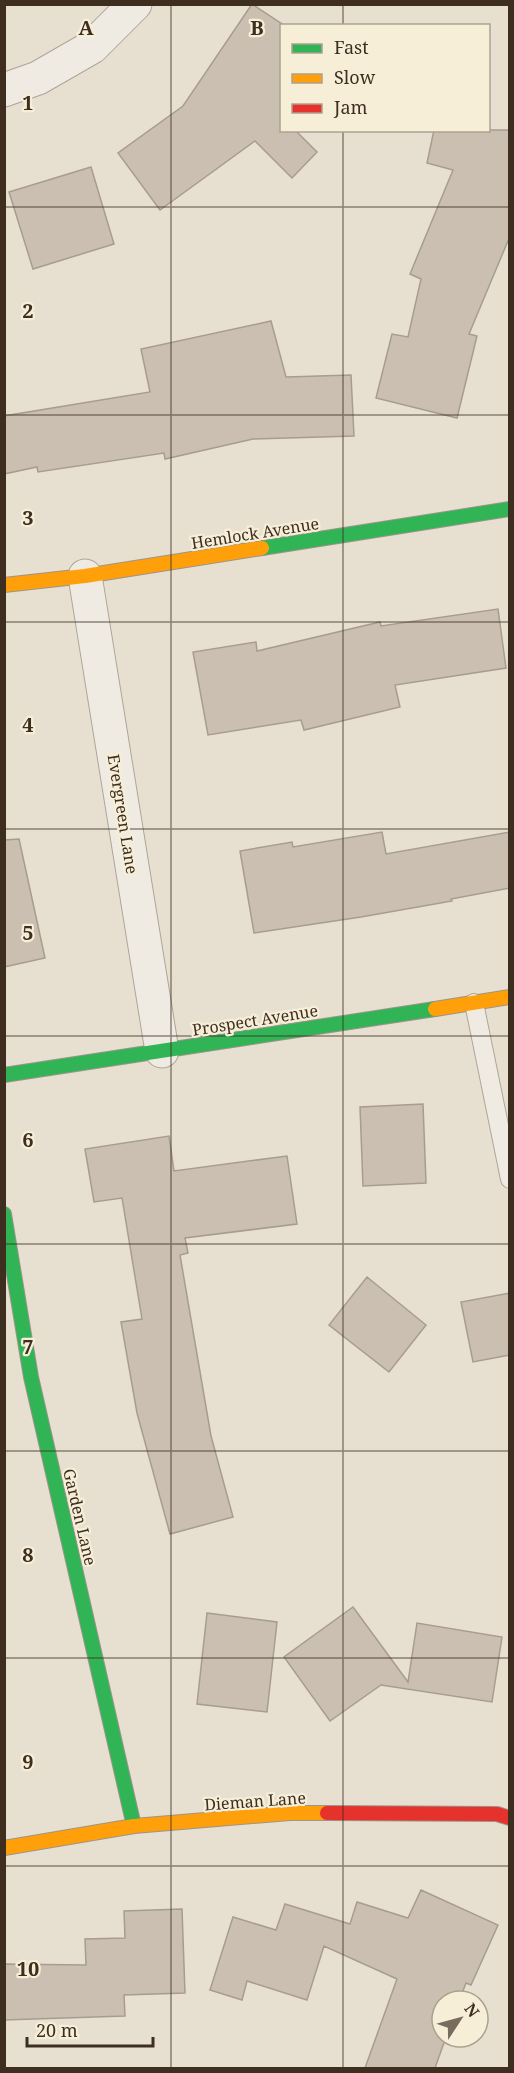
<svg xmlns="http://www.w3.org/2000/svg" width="514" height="2073" viewBox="0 0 514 2073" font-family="'Noto Serif',serif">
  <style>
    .building { fill: #cbbfb2; stroke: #a89c90; stroke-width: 1.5 }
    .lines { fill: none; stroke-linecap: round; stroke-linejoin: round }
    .lane-casing { stroke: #ada599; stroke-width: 20 }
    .street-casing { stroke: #ada599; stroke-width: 35 }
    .fast-casing { stroke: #9c958a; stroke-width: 16 }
    .slow-casing { stroke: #9c958a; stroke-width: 16 }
    .jam-casing { stroke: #9c958a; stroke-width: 16 }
    .lane { stroke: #efebe3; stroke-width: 18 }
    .street { stroke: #efebe3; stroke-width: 33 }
    .fast { stroke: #30b455; stroke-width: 14 }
    .slow { stroke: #ff9f0a; stroke-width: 14 }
    .jam { stroke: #e5322d; stroke-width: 14 }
    .grid { fill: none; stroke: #3d2e20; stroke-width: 1.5; stroke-opacity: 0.55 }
    .labels { text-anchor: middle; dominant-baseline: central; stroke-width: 4.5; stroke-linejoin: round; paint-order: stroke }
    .street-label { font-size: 16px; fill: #3d2e20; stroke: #f7eed8 }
    .grid-label { font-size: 20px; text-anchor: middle; font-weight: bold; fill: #3d2e20; stroke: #f7eed8; stroke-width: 4.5; stroke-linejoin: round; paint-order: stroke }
  </style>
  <rect width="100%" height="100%" fill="#e7e0d1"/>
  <path class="building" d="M252,4L282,24V130H295L317,152L292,178L255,141L160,210L118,153L183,106Z
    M434,130H510V236L469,334L477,336L457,418L376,398L392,334L408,337L421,279L410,274L453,170L427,163Z
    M91,167L114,244L33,269L9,192Z
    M271,321L286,377L351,375L354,436L253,439L165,459L164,453L38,472L37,467L4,474V416L150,392L141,349Z
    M498,609L506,668L395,685L400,707L304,730L301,720L208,735L193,652L256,642L257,651L380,622L381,626Z
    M382,832L386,854L510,832V888L451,899L452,901L361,917L254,933L240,851L292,842L293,847Z
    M19,839L45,958L4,967V840Z
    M423,1104L426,1183L363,1186L360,1107Z
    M169,1136L174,1171L287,1156L297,1224L185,1238L188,1253L180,1255L211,1436L233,1517L170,1534L137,1413L121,1322L142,1319L122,1198L94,1202L85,1149Z
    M367,1277L426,1325L389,1372L329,1325Z
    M510,1293V1355L473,1362L461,1302Z
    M353,1607L408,1682L417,1623L502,1637L492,1702L381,1685L330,1721L284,1657Z
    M207,1613L277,1622L267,1712L197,1704Z
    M421,1890L498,1925L471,1985L466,1983L459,2001H442V2037H446L435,2068H365L397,1979L324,1946L307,2000L247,1981L242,2000L210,1990L233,1917L276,1930L285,1904L350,1924L357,1902L408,1918Z
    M182,1909L185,1993L124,1995L125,2016L4,2020V1964L86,1965L85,1939L125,1938L124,1911Z"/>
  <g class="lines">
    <g class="lane-casing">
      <path id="lane" d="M474,1003L510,1179"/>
    </g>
    <g class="street-casing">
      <path id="street" d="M4,90L38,78L92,47L135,4
        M85,576L162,1051"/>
    </g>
    <g class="fast-casing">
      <path id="fast" d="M262,548L510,509
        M4,1075L435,1009
        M4,1214L31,1377L134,1826"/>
    </g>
    <g class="slow-casing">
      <path id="slow" d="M4,585L85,576L262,548
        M435,1009L510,997
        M4,1848L134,1826L290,1813H327"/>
    </g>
    <g class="jam-casing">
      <path id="jam" d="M327,1813L497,1814L510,1818"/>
    </g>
    <use href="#lane" class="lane"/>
    <use href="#street" class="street"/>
    <use href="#fast" class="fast"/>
    <use href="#slow" class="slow"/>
    <use href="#jam" class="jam"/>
  </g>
  <path class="grid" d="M171,4V2068M343,4V26M343,130V2068M4,207H510M4,415H510M4,622H510M4,829H510M4,1036H510M4,1244H510M4,1451H510M4,1658H510M4,1866H510"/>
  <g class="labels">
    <g class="street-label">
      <text transform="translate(255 533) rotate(-9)">Hemlock Avenue</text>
      <text transform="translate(123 814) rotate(81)">Evergreen Lane</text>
      <text transform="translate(255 1020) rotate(-9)">Prospect Avenue</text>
      <text transform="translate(80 1517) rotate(77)">Garden Lane</text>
      <text transform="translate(255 1801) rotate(-4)">Dieman Lane</text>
    </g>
  </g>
  <g class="grid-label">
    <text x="86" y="35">A</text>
    <text x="257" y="35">B</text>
    <text x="28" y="110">1</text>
    <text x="28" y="318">2</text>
    <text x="28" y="525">3</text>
    <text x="28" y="732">4</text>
    <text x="28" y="940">5</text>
    <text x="28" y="1147">6</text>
    <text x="28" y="1354">7</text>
    <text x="28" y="1562">8</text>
    <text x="28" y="1769">9</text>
    <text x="28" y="1976">10</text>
  </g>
  <rect width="514" height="2073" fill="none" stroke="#3d2e20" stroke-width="12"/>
  <rect x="280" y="24" width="210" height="108" fill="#f7eed8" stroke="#ada18e" stroke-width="1.5"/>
  <rect x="292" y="44" width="30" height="9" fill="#30b455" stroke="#ada18e" stroke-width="1.5"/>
  <text x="334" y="54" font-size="18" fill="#3d2e20">Fast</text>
  <rect x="292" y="74" width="30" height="9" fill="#ff9f0a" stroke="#ada18e" stroke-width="1.5"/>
  <text x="334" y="84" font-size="18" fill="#3d2e20">Slow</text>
  <rect x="292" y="104" width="30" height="9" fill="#e5322d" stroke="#ada18e" stroke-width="1.5"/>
  <text x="334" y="114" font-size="18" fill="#3d2e20">Jam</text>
  <g transform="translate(460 2019) rotate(54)"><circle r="28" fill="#f7eed8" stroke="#ada18e" stroke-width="1.5"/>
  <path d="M0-4.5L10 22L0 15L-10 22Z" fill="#786c5e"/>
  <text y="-9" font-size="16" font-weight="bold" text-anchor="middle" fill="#3d2e20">N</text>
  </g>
  <path d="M27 2037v9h126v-9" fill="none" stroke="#3d2e20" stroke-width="3"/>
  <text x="36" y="2037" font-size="18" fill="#3d2e20" stroke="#f7eed8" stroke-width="4.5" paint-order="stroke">20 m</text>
</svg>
